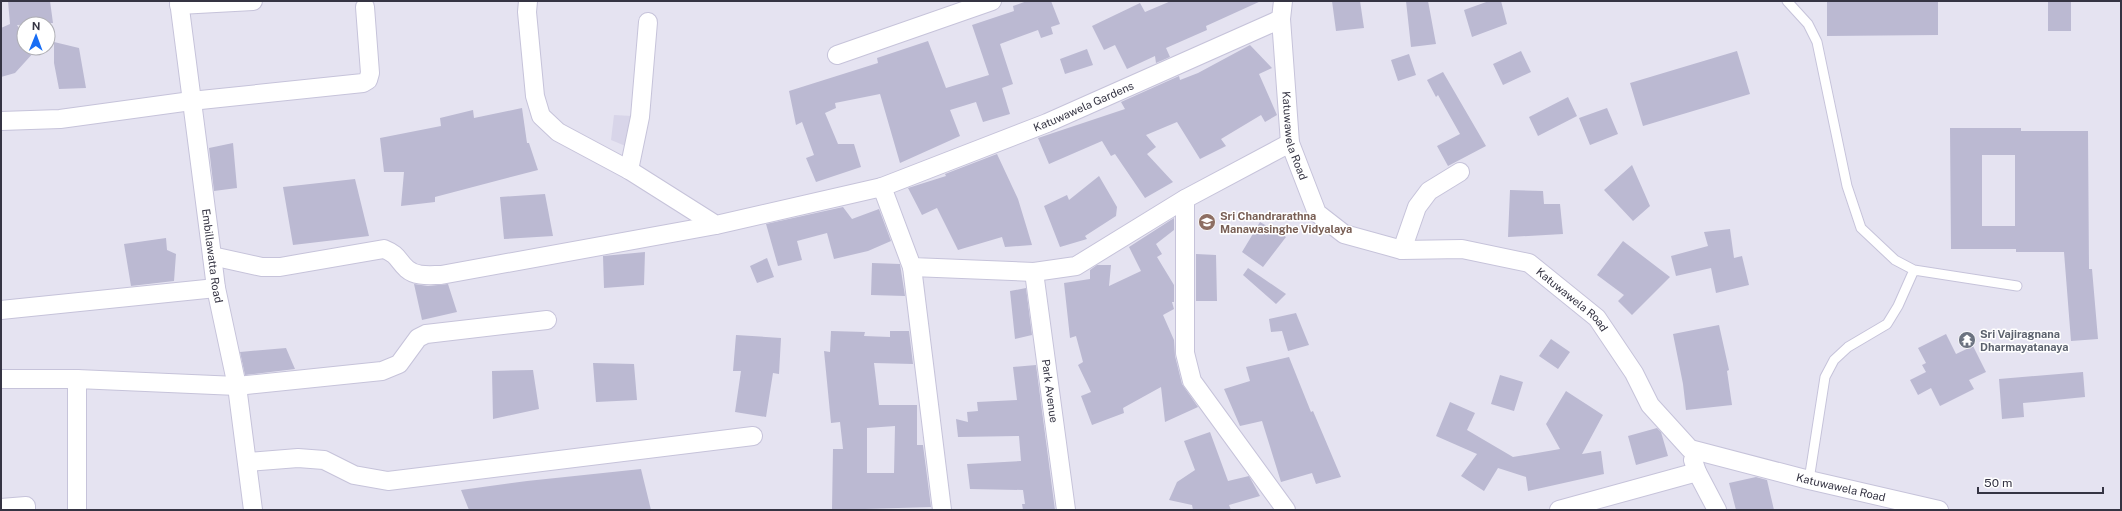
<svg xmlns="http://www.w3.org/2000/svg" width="2122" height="511" viewBox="0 0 2122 511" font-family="'Public Sans',sans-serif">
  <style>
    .residential { fill: #d8d5e9 }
    .building { fill: #bbb9d2; fill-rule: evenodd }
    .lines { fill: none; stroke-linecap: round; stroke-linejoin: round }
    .service-casing { stroke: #c6c3da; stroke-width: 11 }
    .minor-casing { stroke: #c6c3da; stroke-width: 20 }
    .service { stroke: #fff; stroke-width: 9 }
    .minor { stroke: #fff; stroke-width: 18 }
    .labels { text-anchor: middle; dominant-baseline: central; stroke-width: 3; stroke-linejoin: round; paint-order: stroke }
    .street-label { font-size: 11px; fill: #353443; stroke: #fff }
    .education-label { font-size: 11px; font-weight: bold; fill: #785e54; stroke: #fff; text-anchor: start }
    .worship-label { font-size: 11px; font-weight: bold; fill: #5b616d; stroke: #fff; text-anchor: start }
  </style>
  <rect width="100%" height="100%" fill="#e5e3f1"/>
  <path class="residential" d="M614,115L632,116L628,147L611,140Z"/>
  <path class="building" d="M8,1H50L53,23L17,25L24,36V48H32L35,51L15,73L1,77V28L10,24Z
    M1027,1H1051L1060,24L1051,27L1053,34L1041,38L1038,30L1000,44L1013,84L1002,88L1010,114L983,122L976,102L950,110L960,136L900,163L880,94L835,103L836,108L825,113L838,144H854L861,167L816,182L806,158L814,155L802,122L796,125L789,91L878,63L877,58L928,41L946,88L989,75L972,25L1014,11L1013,6Z
    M1171,1H1261L1206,26L1207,30L1166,48L1170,57L1156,63L1155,56L1127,69L1115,45L1104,50L1092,26L1140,3L1145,12Z
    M1332,1H1360L1364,28L1336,31Z
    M1406,1H1428L1436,44L1411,47Z
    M1489,1H1501L1507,24L1472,37L1464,10Z
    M1827,1H1938V35L1827,36Z
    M2048,1H2071V31H2048Z
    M54,42L79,48L86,88L59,89L54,63Z
    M1250,45L1272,68L1259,74L1277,115L1265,122L1261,115L1221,139L1226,146L1200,159L1177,122L1146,135L1156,147L1147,154L1173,182L1145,198L1115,154L1111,156L1102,141L1049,164L1038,138L1125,109L1121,102L1179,76L1180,80L1198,73Z
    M1087,49L1093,65L1065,74L1060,59Z
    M1521,51L1531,72L1503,85L1493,64Z
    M1737,51L1750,94L1643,126L1630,83Z
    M1409,54L1416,75L1398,81L1391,60Z
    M1443,72L1486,146L1448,166L1437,146L1460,134L1438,95L1436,97L1427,80Z
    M1568,97L1577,116L1538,136L1529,117Z
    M522,108L527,143H529L538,170L435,197V202L401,206L404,172H384L380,138L441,126L440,118L473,110L474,118Z
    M1607,108L1618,134L1590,145L1579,118Z
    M1950,128H2021V131H2088L2089,269H2092L2098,339L2071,341L2064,252H2016V249H1951ZM1982,155H2015V226H1982Z
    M233,143L237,188L214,191L209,148Z
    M997,154L1018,199L1032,245L1005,247L1002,237L958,250L937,208L922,215L908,188L946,176L945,174Z
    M1632,165L1650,206L1633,221L1604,190Z
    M1099,176L1117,207L1116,216L1085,236L1087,239L1060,247L1044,206L1067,195L1069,200Z
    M355,179L369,236L293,245L283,187Z
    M1510,190L1543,191L1544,204H1560L1563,234L1508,237Z
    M545,194L553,236L504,239L500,197Z
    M843,207L852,219L879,209L891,241L868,251L834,259L827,233L797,241L802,260L778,266L766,224Z
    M1174,218V230L1156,244L1162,254L1157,257L1174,285V302H1172L1174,309L1163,315L1174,340L1175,356L1182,384L1198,407L1165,422L1161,387L1123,408L1124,413L1092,425L1081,396L1091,392L1078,365L1083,362L1076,336L1070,338L1064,283L1090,279V270L1097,265H1111L1109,286L1141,271L1129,247Z
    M1260,222L1286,237L1263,267L1242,252Z
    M1730,229L1734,258L1742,256L1749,285L1716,293L1711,268L1676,276L1671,256L1708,246L1704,232Z
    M166,238L167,250L176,254L174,281L131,286L124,244Z
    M1623,241L1670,277L1632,315L1618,301L1624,295L1597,275Z
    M645,252L644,285L604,288L603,256Z
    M1196,254L1216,255L1217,301H1196Z
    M767,258L774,277L757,283L750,266Z
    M872,263L900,264L905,296L871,295Z
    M1248,268L1286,294L1276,304L1243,275Z
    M414,284L428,286L448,284L457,312L422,320Z
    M1026,288L1032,335L1015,339L1010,291Z
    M1296,313L1309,345L1288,351L1282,331L1271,332L1269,319Z
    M1719,325L1729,370L1727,371L1732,405L1686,410L1683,384L1673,334Z
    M831,331L865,332L864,336L890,337V331H909L913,364L874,363L879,405H917V445H923L931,507L832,510L833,449H843L840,422L831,423L824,351L830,352ZM895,426L894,473H867V428Z
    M1946,334L1956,354L1973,346L1986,372L1969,380L1974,389L1940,406L1931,388L1918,395L1910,380L1926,372L1922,365L1926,363L1918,348Z
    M736,335L781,338L779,374L773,373L766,417L735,412L741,371H733Z
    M1551,339L1570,352L1558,369L1539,356Z
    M286,348L295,369L245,375L240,352Z
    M1289,357L1311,412L1313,411L1341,477L1316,484L1312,473L1281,482L1262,421L1240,426L1224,389L1250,381L1246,367Z
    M593,363L634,364L637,400L596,402Z
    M1036,365L1055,510H1023L1022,504H1025L1023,490L970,489L967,464L1021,461L1019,436L958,437L956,419L968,422L967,412L978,411L977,402L1017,400L1013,367Z
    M533,370L539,409L493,419L492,371Z
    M2083,372L2085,397L2023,403L2024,417L2002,419L1999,379Z
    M1500,375L1523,382L1514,411L1491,404Z
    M1566,391L1603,415L1582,454L1601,451L1604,474L1528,491L1526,477L1498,468L1484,491L1461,476L1477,454L1436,436L1450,402L1475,413L1467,430L1513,457L1560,449L1546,424Z
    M1657,428L1661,432L1668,456L1636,465L1628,436Z
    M1210,432L1228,481L1249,476L1260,496L1229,505L1231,510H1193L1192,505L1169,500L1177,482L1195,470L1184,441Z
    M641,469L651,510H469L461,490L527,481Z
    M1756,477L1767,480L1774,510H1736L1729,483Z"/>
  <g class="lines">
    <g class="service-casing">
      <path id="service" d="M1787,1L1808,24L1817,42L1847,186L1861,228L1895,260L1914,270L2017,286
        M1809,480L1825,377L1834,360L1848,347L1887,324L1898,306L1914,270"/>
    </g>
    <g class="minor-casing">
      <g id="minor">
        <path id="s1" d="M179,1L212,256L216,288L237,386L253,510"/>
        <path d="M528,1L527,12L535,96L541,116L558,132L629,170L716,225L882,187L912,267L1034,272L1076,266L1185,199L1290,143"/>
        <path id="s2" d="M1283,1L1281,19L1290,143L1317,213L1344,234L1402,250L1462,249L1529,263L1597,318L1634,373L1650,405L1690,449L1809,480L1939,510"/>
        <path d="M179,5L253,1"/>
        <path d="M837,55L992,1"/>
        <path d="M1,121L60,119L191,101L363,83L368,80L370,73L365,7"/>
        <path d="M629,170L640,117L648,22"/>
        <path id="s3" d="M882,187L1047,123L1281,19"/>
        <path d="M1185,199V353L1192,381L1286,510"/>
        <path d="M1402,250L1417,207L1429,191L1460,172"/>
        <path d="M212,256L262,267H280L384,249C399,255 397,260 407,269C416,277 430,275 441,275L716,225"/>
        <path d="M912,267L942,510"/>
        <path id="s4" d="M1034,272L1066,510"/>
        <path d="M1,310L216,288"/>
        <path d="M1,379H77"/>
        <path d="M1693,460L1697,472L1717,510"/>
        <path d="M247,462L298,458L324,460L354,475L388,481L753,436"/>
        <path d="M1,508L26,506V510"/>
        <path d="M77,510V379L237,386L382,371L399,364L418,338L426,334L547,320"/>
        <path d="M1559,510L1697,472"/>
      </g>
    </g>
    <use href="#service" class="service"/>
    <use href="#minor" class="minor"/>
  </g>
  <defs>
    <g id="school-disc" transform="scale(0.9)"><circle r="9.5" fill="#8d6e63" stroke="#fff"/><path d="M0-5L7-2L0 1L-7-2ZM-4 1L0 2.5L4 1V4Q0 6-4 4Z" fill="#fff"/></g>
    <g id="temple-disc" transform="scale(0.9)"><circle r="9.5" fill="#6b7280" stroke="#fff"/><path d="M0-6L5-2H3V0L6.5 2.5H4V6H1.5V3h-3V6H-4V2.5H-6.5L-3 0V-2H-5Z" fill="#fff"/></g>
  </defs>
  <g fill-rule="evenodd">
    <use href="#school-disc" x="1207" y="222"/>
    <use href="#temple-disc" x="1967" y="340"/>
  </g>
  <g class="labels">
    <g class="street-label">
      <text stroke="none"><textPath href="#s3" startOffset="217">Katuwawela Gardens</textPath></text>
      <text stroke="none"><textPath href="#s2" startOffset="136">Katuwawela Road</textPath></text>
      <text stroke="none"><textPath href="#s1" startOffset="257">Embillawatta Road</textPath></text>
      <text stroke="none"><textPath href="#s2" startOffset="497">Katuwawela Road</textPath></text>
      <text stroke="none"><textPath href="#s4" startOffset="120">Park Avenue</textPath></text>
      <text stroke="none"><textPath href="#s2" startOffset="845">Katuwawela Road</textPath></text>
    </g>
    <g class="education-label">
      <text x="1220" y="216">Sri Chandrarathna<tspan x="1220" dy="13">Manawasinghe Vidyalaya</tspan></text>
    </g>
    <g class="worship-label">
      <text x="1980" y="334">Sri Vajiragnana<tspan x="1980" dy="13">Dharmayatanaya</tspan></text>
    </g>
  </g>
  <rect width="2122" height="511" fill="none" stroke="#353443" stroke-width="4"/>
  <g transform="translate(36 36) rotate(1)"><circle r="19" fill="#ffffff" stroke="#aeaeb4"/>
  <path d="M0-3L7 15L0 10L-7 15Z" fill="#186df4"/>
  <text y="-6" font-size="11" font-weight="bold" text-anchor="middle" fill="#353443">N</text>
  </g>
  <path d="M1978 487v6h125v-6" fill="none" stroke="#353443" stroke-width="2"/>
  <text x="1984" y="487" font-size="12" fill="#353443" stroke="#ffffff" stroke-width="3" paint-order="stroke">50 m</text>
</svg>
